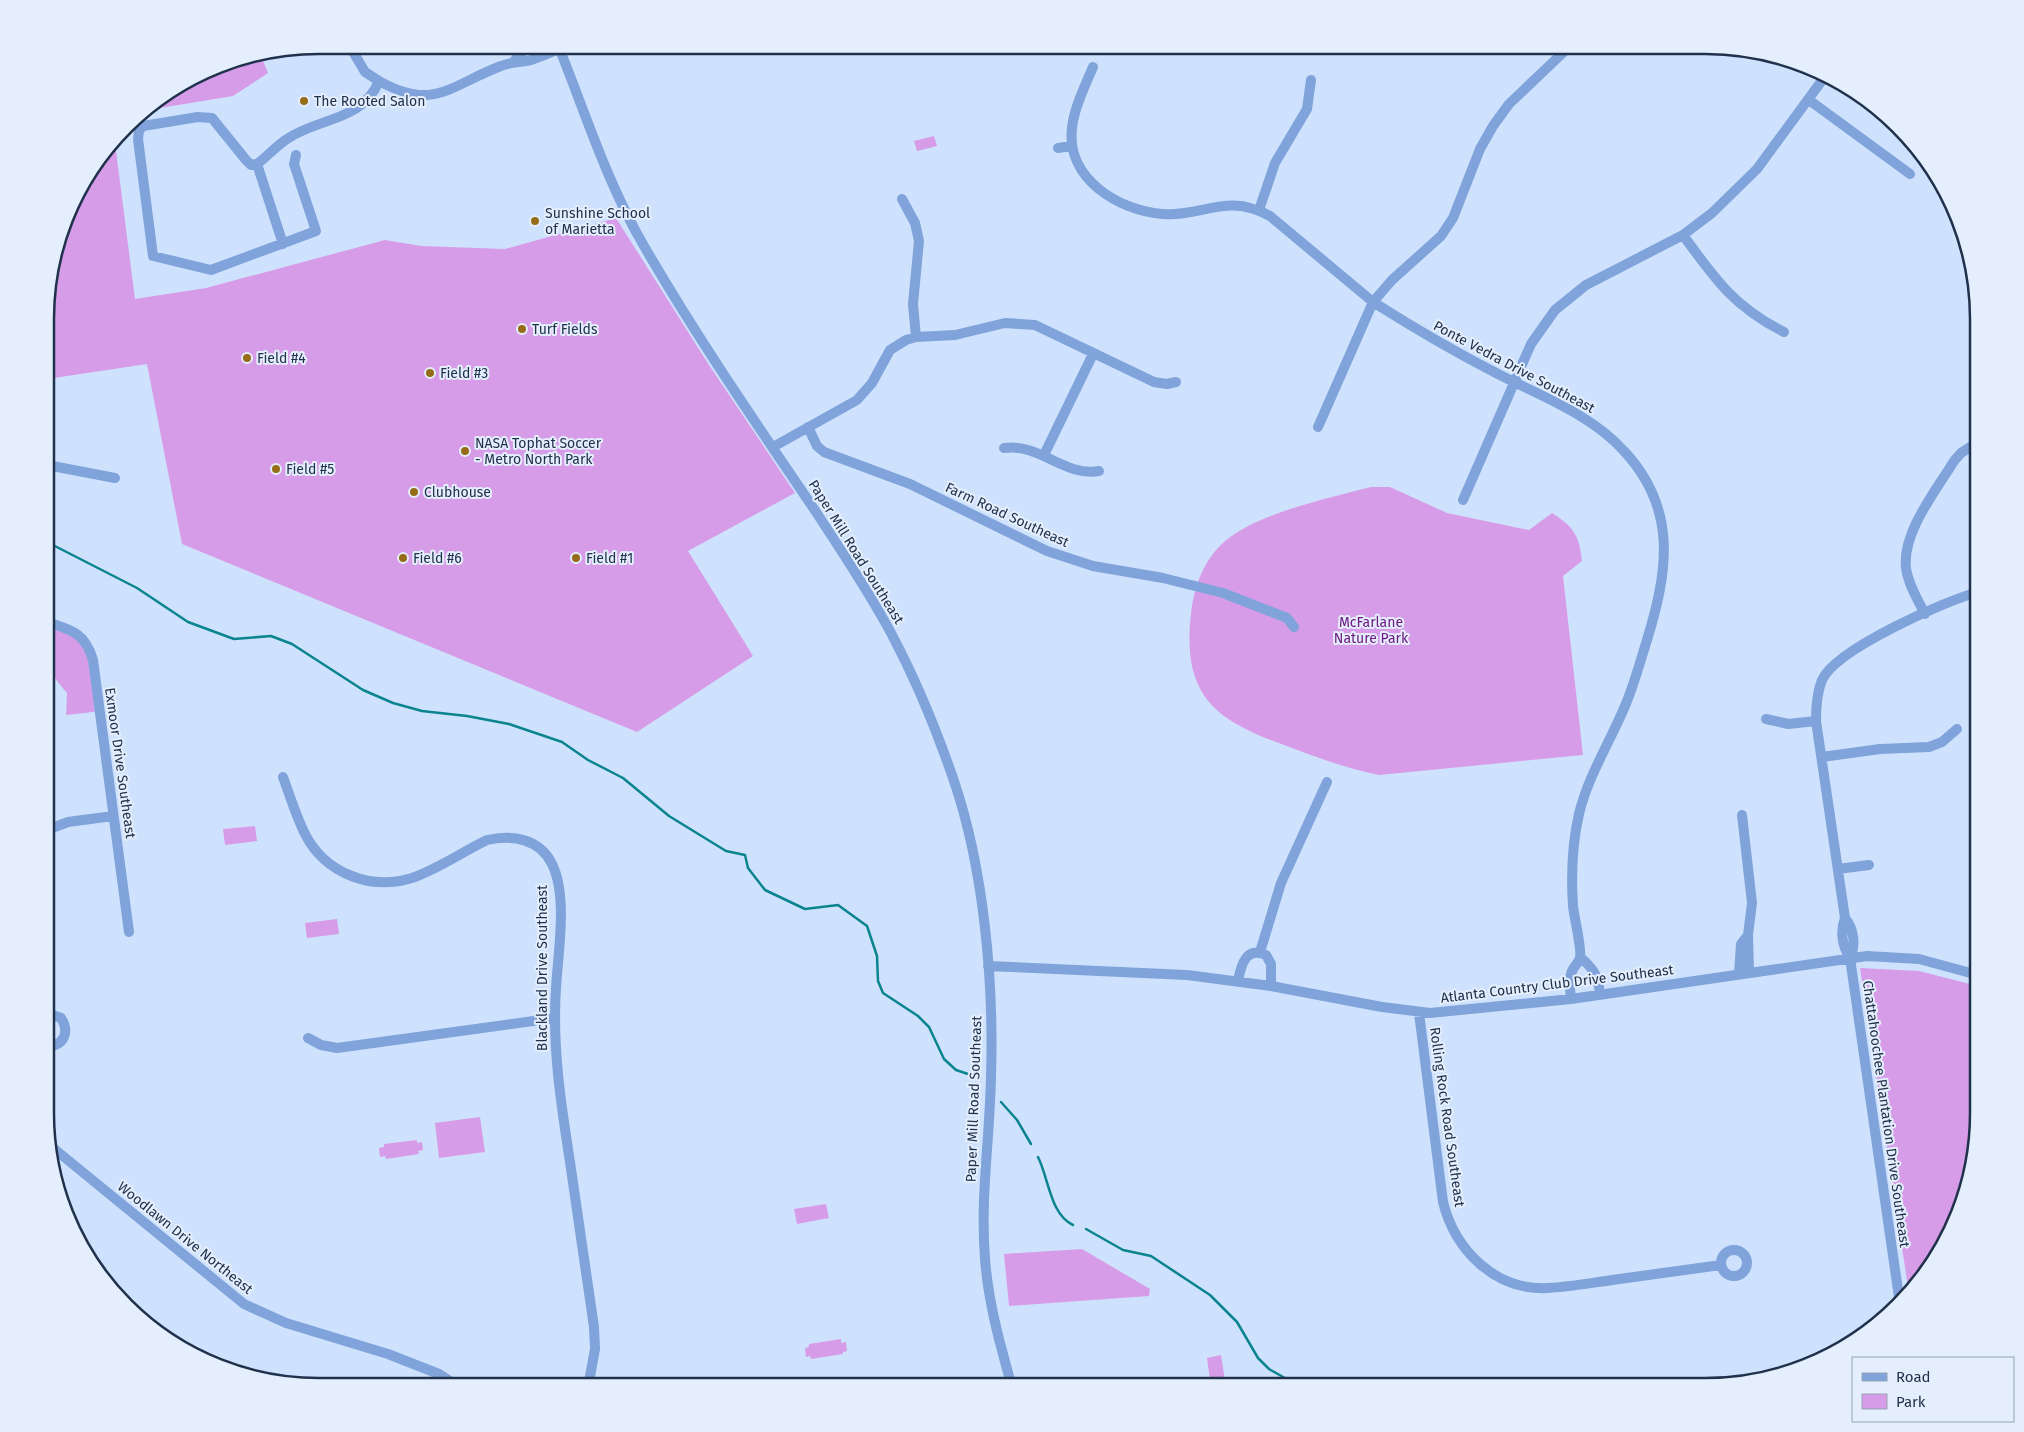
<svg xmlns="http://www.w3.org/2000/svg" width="2024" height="1432" viewBox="0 0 2024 1432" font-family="'Fira Sans',sans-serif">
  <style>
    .green { fill: #d79ce8 }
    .water { fill: #00a8ac; stroke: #0a848f }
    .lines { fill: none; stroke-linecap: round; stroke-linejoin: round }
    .stream { stroke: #0a848f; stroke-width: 2.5 }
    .minor { stroke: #7fa3da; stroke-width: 10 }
    .poi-dot { fill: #976c19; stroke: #e5eefc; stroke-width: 2 }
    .labels { text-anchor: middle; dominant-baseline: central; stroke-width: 4; stroke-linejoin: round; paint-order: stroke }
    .poi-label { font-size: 14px; fill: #20314b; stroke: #e5eefc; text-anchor: start }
    .street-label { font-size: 14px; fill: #20314b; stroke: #e5eefc }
    .park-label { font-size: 14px; fill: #6d1a82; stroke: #e5eefc }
    .rim { fill: none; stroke: #20314b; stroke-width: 2.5 }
  </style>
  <rect width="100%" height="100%" fill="#cfe2fd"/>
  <path class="green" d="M261,56L268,73L233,96L142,111L214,66Z
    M934,136L937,146L917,151L914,141Z
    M115,143L135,299L206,288L385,240L421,246L505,249L616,218L709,365L795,493L688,551L753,656L637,732L182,544L147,364L47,379V283L73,197Z
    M1371,487H1390L1447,513L1529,530L1552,513C1574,527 1579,535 1582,561L1563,576L1583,755L1379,775C1349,769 1321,759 1292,748C1219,722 1181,700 1191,614C1194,585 1205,556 1229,538C1263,512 1329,498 1371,487Z
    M47,627L74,636L87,651L95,711L93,712L66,715L67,693C42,664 47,663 47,627Z
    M255,826L257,841L225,845L223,829Z
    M337,919L339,934L307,938L305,923Z
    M1860,968L1919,971L1978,986V1131L1964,1202L1922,1280L1909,1294Z
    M480,1117L485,1152L439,1158L435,1123Z
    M417,1140V1143L422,1142L423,1150L418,1151L419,1154L386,1159L385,1156L380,1157L379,1148L384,1147V1144Z
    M826,1204L829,1218L797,1224L794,1209Z
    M1082,1249L1150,1289L1149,1296L1009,1306L1004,1254Z
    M841,1339V1343L846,1342L847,1351L843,1352V1354L811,1359L810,1356L806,1357L805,1348L809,1347V1344Z
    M1221,1355L1226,1387H1211L1207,1358Z"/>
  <path class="water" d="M47,698C57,706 55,721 47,730Z"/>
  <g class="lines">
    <path class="stream" d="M47,542L137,588L188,622L234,639L271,636L292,644L363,690L393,703L422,711L467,716L509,724L562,742L588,760L623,778L669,816L726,851L745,855L748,868L765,890L805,909L838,905L867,926L877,956L878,981L883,993L918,1016L929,1027L944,1059L956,1070L980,1078
      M1001,1102L1017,1120L1031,1144
      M1038,1157C1049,1179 1050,1214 1073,1225
      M1086,1229L1123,1250L1151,1256L1210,1295L1237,1322L1258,1358L1269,1369L1292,1382L1305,1387"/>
    <path class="minor" d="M558,45C585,112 607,183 644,246C696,336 756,423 814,509C841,550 868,590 891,633C916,680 937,731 954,781C984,869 994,983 991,1076C990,1137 980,1198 985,1258C988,1302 1000,1344 1012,1387
      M514,61L524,50L533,45
      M1093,67C1085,86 1074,108 1072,128C1066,178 1117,210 1162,214C1204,217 1226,192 1270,216L1373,302C1414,328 1455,352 1498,374C1541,396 1592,415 1624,451C1678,509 1668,571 1647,640C1640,662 1634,685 1625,706C1610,742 1588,776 1579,814C1572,844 1571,875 1573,906C1574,917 1582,948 1580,958C1579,961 1575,966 1573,969C1568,978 1570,988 1571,999
      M379,81C435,112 450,85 501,66C513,61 521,63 531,60C540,57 550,53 559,49
      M1809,100L1910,174
      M1058,148L1072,146
      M296,155L294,164L316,231L211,270L153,256L138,139L139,131L143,126L198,117L212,118L246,160L251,165L257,164C268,156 276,146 287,139C319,117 362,122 379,81L365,72L349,45
      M257,164L283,244
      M902,199L915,223L919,241L913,304L916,337
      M1259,210L1275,163L1307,109L1311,80
      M1683,235C1715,279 1734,307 1784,332
      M808,427L817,446L824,452L910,484L1047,551L1093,566L1163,578L1223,593L1287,618L1294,627
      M1318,427L1373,302L1392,280L1441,236L1453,218L1480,149L1493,126L1509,104L1570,46
      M773,447L857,400L872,383L890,350L906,340L916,337L955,335L1005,323L1035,325L1154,382L1167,384L1176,382
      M1004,448C1040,443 1064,477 1099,471
      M1044,455L1093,354
      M47,465L115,478
      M1463,500L1531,344L1555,310L1586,285L1683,235L1712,213L1757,169L1826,75
      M1925,614C1918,600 1908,584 1906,568C1902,532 1936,491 1954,461L1961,453L1978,442
      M47,622C72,630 85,633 93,660L129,932
      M1766,719L1788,724L1816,721
      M1822,757L1880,749L1929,747L1942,742L1957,729
      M283,777C290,796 296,816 305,834C325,873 370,891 412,878C438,869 462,852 487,840C512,834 540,839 552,864C568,896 558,953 556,988C552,1047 561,1104 570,1162C578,1217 586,1272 594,1327L595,1349L588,1387
      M1742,815L1752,903L1748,935L1749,973
      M47,830L68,822L113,816
      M1838,869L1869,865
      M1845,918C1854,929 1856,944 1850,958
      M1260,952L1281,883L1327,782
      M1580,957C1594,969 1598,976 1600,994
      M988,966L1187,975L1271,986L1382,1007L1430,1013L1571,999L1867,956L1919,959L1978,975
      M1739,974L1741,944L1748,935
      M1238,981C1241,965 1246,946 1266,955L1271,964V986
      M47,1013L61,1018C70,1032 64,1046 47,1046
      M1419,1013L1443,1202C1455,1250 1495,1291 1548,1288C1569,1287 1591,1283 1612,1280C1649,1275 1685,1270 1721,1265
      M308,1038L321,1045L337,1048L555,1018
      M47,1143L244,1304L286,1323L388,1354L439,1374L457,1386
      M1721 1263a13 13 0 1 1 26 0a13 13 0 1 1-26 0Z
      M1900,1304L1850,958C1842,946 1840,931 1845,918L1816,721C1816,708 1817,692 1822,680C1836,649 1945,601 1978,592"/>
  </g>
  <g class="poi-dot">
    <circle cx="304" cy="101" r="5"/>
    <circle cx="535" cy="221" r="5"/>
    <circle cx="522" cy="329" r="5"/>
    <circle cx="247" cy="358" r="5"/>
    <circle cx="430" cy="373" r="5"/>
    <circle cx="465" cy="451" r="5"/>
    <circle cx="276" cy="469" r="5"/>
    <circle cx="414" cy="492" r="5"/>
    <circle cx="403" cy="558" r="5"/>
    <circle cx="576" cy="558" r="5"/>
  </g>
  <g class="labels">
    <g class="poi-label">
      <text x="314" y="101">The Rooted Salon</text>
      <text x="545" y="213">Sunshine School<tspan x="545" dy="16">of Marietta</tspan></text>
      <text x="532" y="329">Turf Fields</text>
      <text x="257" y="358">Field #4</text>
      <text x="440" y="373">Field #3</text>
      <text x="475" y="443">NASA Tophat Soccer<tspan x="475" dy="16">- Metro North Park</tspan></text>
      <text x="286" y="469">Field #5</text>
      <text x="424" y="492">Clubhouse</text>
      <text x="413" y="558">Field #6</text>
      <text x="586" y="558">Field #1</text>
    </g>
    <g class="street-label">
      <text transform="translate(1514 367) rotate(28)">Ponte Vedra Drive Southeast</text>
      <text transform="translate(1007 515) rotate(25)">Farm Road Southeast</text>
      <text transform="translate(856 552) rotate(58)">Paper Mill Road Southeast</text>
      <text transform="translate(120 763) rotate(82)">Exmoor Drive Southeast</text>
      <text transform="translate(542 968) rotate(-90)">Blackland Drive Southeast</text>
      <text transform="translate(1557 984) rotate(-7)">Atlanta Country Club Drive Southeast</text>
      <text transform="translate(974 1099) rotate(-88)">Paper Mill Road Southeast</text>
      <text transform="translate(1886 1114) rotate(82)">Chattahoochee Plantation Drive Southeast</text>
      <text transform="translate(1447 1117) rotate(82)">Rolling Rock Road Southeast</text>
      <text transform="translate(185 1238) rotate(39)">Woodlawn Drive Northeast</text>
    </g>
    <g class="park-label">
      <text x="1371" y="622">McFarlane<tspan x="1371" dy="16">Nature Park</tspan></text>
    </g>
  </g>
  <path d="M0 0H2024V1432H0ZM319 54H1705A265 265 0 0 1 1970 319V1113A265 265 0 0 1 1705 1378H319A265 265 0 0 1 54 1113V319A265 265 0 0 1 319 54Z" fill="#e5eefc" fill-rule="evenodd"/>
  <path class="rim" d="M319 54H1705A265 265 0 0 1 1970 319V1113A265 265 0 0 1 1705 1378H319A265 265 0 0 1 54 1113V319A265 265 0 0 1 319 54Z"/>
  <rect x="1852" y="1357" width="162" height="65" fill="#e5eefc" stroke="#96a2b5"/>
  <rect x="1862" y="1373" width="25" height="8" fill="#7fa3da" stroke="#96a2b5"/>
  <text x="1896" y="1382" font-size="15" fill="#20314b">Road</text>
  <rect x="1862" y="1394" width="25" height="15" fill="#d79ce8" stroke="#96a2b5"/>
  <text x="1896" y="1407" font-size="15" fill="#20314b">Park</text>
</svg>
